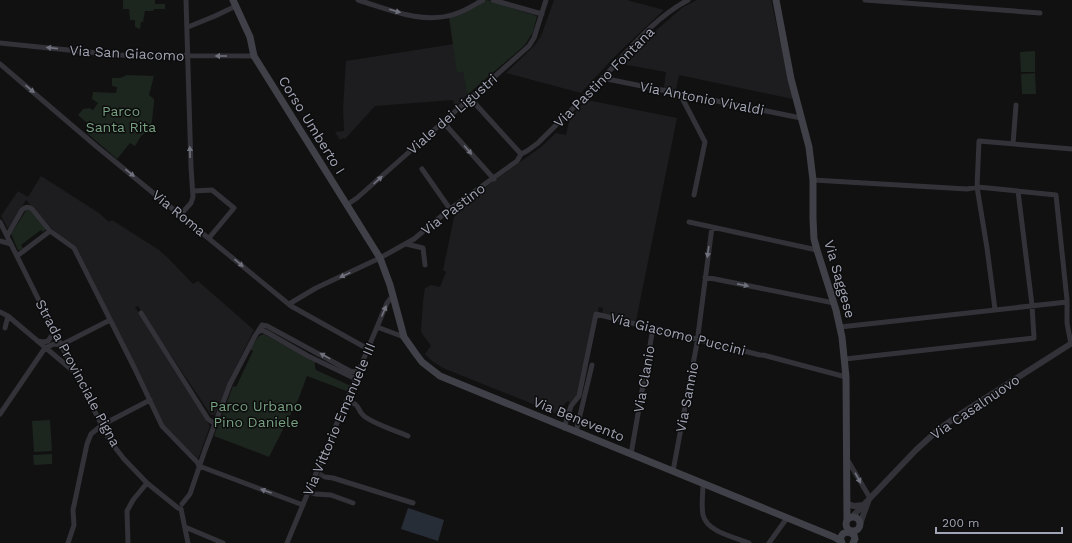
<svg xmlns="http://www.w3.org/2000/svg" width="1072" height="543" viewBox="0 0 1072 543" font-family="'Work Sans',sans-serif">
  <style>
    .built { fill: #1d1d1f }
    .green { fill: #1d251f }
    .water { fill: #272d36 }
    .lines { fill: none; stroke-linecap: round; stroke-linejoin: round }
    .minor-tunnel { stroke: #2e2e32; stroke-width: 5; stroke-dasharray: 5 2.5; stroke-linecap: butt }
    .minor { stroke: #323238; stroke-width: 5 }
    .tertiary { stroke: #323238; stroke-width: 6 }
    .secondary { stroke: #404048; stroke-width: 7 }
    .oneway { fill: #6f717c }
    .labels { text-anchor: middle; dominant-baseline: central; stroke-width: 3; stroke-linejoin: round; paint-order: stroke }
    .street-label { font-size: 14px; fill: #a1a4b4; stroke: #0c0c0d }
    .park-label { font-size: 14px; fill: #77a080; stroke: #0c0c0d }
  </style>
  <rect width="100%" height="100%" fill="#111112"/>
  <path class="built" d="M554,0H627L664,10L617,54L581,93L506,73L535,45L541,36Z
    M697,0H771L793,99L679,75L676,90L666,89L664,88L666,72L622,64L651,35L683,7Z
    M454,44L458,73L463,71L467,95L455,107L453,100L375,106L345,139L343,138L340,140L335,132L344,131L343,109L346,61Z
    M587,100L677,118L636,321L602,314L603,308L599,307L578,396L572,406L568,401L555,413L443,368L432,361L425,354L431,346L421,332L423,301L425,288L431,285L440,287L446,272L443,270L456,208L541,147L556,133L566,135L570,117Z
    M41,176L99,213L109,222L112,220L159,250L169,259L193,284L198,281L254,330L231,377L215,415H211L138,306L135,307L210,426L198,459L164,425L76,246L55,232L26,200L8,229L1,216L18,191L28,197Z"/>
  <path class="green" d="M123,0H155V4H165V9H154L153,11H145L143,22H141L140,29L135,27V20H130L129,9H123Z
    M487,0L537,16L533,32L525,45L467,95L463,72L457,73L449,17L460,14Z
    M1035,51V72H1021L1020,52Z
    M1035,73L1036,94H1022L1021,74Z
    M127,75L154,76L149,95L154,99V103L151,129L141,136L135,146L130,143L117,159L87,133L95,124L89,121L87,123L78,115L83,109L89,108L93,110L98,103L92,99L93,92L116,93L117,87L112,86V78H120Z
    M27,209L30,210L46,229L43,232L41,230L21,245L23,248L20,250H18L11,234Z
    M264,334L315,362V367L316,370L351,386L349,392L307,376L298,400L269,457L214,436L233,386L236,387L253,351L250,349L259,336Z
    M50,420L52,451L34,452L32,421Z
    M52,454V464L34,465L33,455Z"/>
  <path class="water" d="M408,508L444,520L438,541L401,529Z"/>
  <g class="lines">
    <path class="minor-tunnel" d="M349,402L355,404
      M319,474L325,477"/>
    <path class="minor" d="M358,0C388,9 423,25 455,14C465,11 474,5 483,0
      M493,0L542,14
      M865,0L1040,13
      M188,27L215,16L236,6
      M0,43L117,55L254,56
      M0,64L96,146L291,306L368,349
      M602,78L801,118
      M680,94L705,142L694,195
      M470,98L521,154
      M443,122L494,179
      M1013,144L1016,105
      M521,154L527,151L538,143C560,121 582,100 603,78C629,50 654,18 688,0
      M422,169L450,209
      M813,180L967,189L978,187L1056,195L1067,300V323L1071,344
      M193,191L212,190L234,208L209,238
      M348,204L357,198L529,46L534,38L546,0
      M181,214L191,203L193,197L191,167L186,0
      M0,222L75,373L110,441L124,459L147,483L178,508
      M689,222L817,250
      M7,236L22,210C25,207 29,206 32,209L50,231L74,248L134,367L162,426L197,462L199,466
      M0,241L11,244
      M406,244L423,248L425,265
      M17,256L50,231
      M705,277L834,303
      M289,304L316,288L380,258L414,239L450,209L517,161L521,154
      M995,309L987,248L977,187L979,141L1072,149
      M0,312L8,316L72,370
      M141,313L208,419L215,424
      M377,327L404,337
      M840,327L1067,302
      M5,328L8,316
      M258,332L262,330L268,333L308,356L356,379
      M38,341L43,342L48,341L53,334L54,330
      M61,345L110,320
      M45,348L54,344L61,345
      M763,355L846,377
      M845,359L1034,338L1032,305L1018,191
      M355,404C359,407 359,411 362,414C368,422 399,432 408,436
      M0,414L45,348
      M564,428L571,406L579,396L596,314L760,355
      M576,432L592,365
      M631,454L653,328
      M847,459L870,498
      M199,466L303,505
      M673,471L697,343L712,227
      M325,477L333,478L413,503
      M703,484C703,493 701,505 703,515C707,532 734,537 749,543
      M309,492L315,494L331,495L353,503
      M182,504L190,494L205,450L230,384L255,336L262,325L267,326L350,371L355,372L359,370
      M181,509L188,543
      M185,527L223,543
      M68,543L74,525L73,510L87,444L91,434L102,425L150,400
      M128,543L127,511L133,500L147,483
      M287,543L387,303L390,299L393,298
      M769,543L787,518"/>
    <path class="tertiary" d="M847,504L854,506L863,505
      M852,517L916,450L939,429L962,413L1072,343
      M860,524L869,499"/>
    <path class="secondary" d="M233,0L250,37L254,56L380,258L390,285L404,337L416,354L422,362L440,376L834,537L841,541
      M776,0L791,79L809,147L813,180V219L814,239L817,250L836,310L842,337L846,377L847,520
      M846 524a7 7 0 1 1 14 0a7 7 0 1 1-14 0Z
      M842,543C839,537 842,532 849,532L854,535L855,539L853,543"/>
  </g>
  <defs><path id="oneway-solid" d="M-6-.8H1V-3.2L6.5 0L1 3.2V.8H-6Z"/></defs>
  <g class="oneway">
    <use href="#oneway-solid" transform="translate(395 11) rotate(16)"/>
    <use href="#oneway-solid" transform="translate(52 48) rotate(-174)"/>
    <use href="#oneway-solid" transform="translate(221 56) rotate(180)"/>
    <use href="#oneway-solid" transform="translate(30 89) rotate(40)"/>
    <use href="#oneway-solid" transform="translate(468 150) rotate(49)"/>
    <use href="#oneway-solid" transform="translate(190 152) rotate(-91)"/>
    <use href="#oneway-solid" transform="translate(130 173) rotate(39)"/>
    <use href="#oneway-solid" transform="translate(378 180) rotate(-42)"/>
    <use href="#oneway-solid" transform="translate(708 252) rotate(98)"/>
    <use href="#oneway-solid" transform="translate(239 263) rotate(41)"/>
    <use href="#oneway-solid" transform="translate(345 275) rotate(155)"/>
    <use href="#oneway-solid" transform="translate(743 285) rotate(11)"/>
    <use href="#oneway-solid" transform="translate(384 311) rotate(-67)"/>
    <use href="#oneway-solid" transform="translate(325 356) rotate(-151)"/>
    <use href="#oneway-solid" transform="translate(858 478) rotate(61)"/>
    <use href="#oneway-solid" transform="translate(266 491) rotate(-160)"/>
  </g>
  <g class="labels">
    <g class="street-label">
      <text transform="translate(127 53) rotate(3)">Via San Giacomo</text>
      <text transform="translate(604 77) rotate(-45)">Via Pastino Fontana</text>
      <text transform="translate(702 98) rotate(11)">Via Antonio Vivaldi</text>
      <text transform="translate(452 114) rotate(-41)">Viale dei Ligustri</text>
      <text transform="translate(312 125) rotate(58)">Corso Umberto I</text>
      <text transform="translate(453 209) rotate(-37)">Via Pastino</text>
      <text transform="translate(179 213) rotate(39)">Via Roma</text>
      <text transform="translate(840 279) rotate(74)">Via Saggese</text>
      <text transform="translate(678 334) rotate(14)">Via Giacomo Puccini</text>
      <text transform="translate(78 373) rotate(62)">Strada Provinciale Pigna</text>
      <text transform="translate(644 379) rotate(-80)">Via Clanio</text>
      <text transform="translate(687 397) rotate(-79)">Via Sannio</text>
      <text transform="translate(975 407) rotate(-34)">Via Casalnuovo</text>
      <text transform="translate(339 419) rotate(-67)">Via Vittorio Emanuele III</text>
      <text transform="translate(579 419) rotate(22)">Via Benevento</text>
    </g>
    <g class="park-label">
      <text x="121" y="111">Parco<tspan x="121" dy="16">Santa Rita</tspan></text>
      <text x="256" y="406">Parco Urbano<tspan x="256" dy="16">Pino Daniele</tspan></text>
    </g>
  </g>
  <path d="M936 527v6h126v-6" fill="none" stroke="#a1a4b4" stroke-width="2"/>
  <text x="942" y="527" font-size="12" fill="#a1a4b4" stroke="#0c0c0d" stroke-width="3" paint-order="stroke">200 m</text>
</svg>
